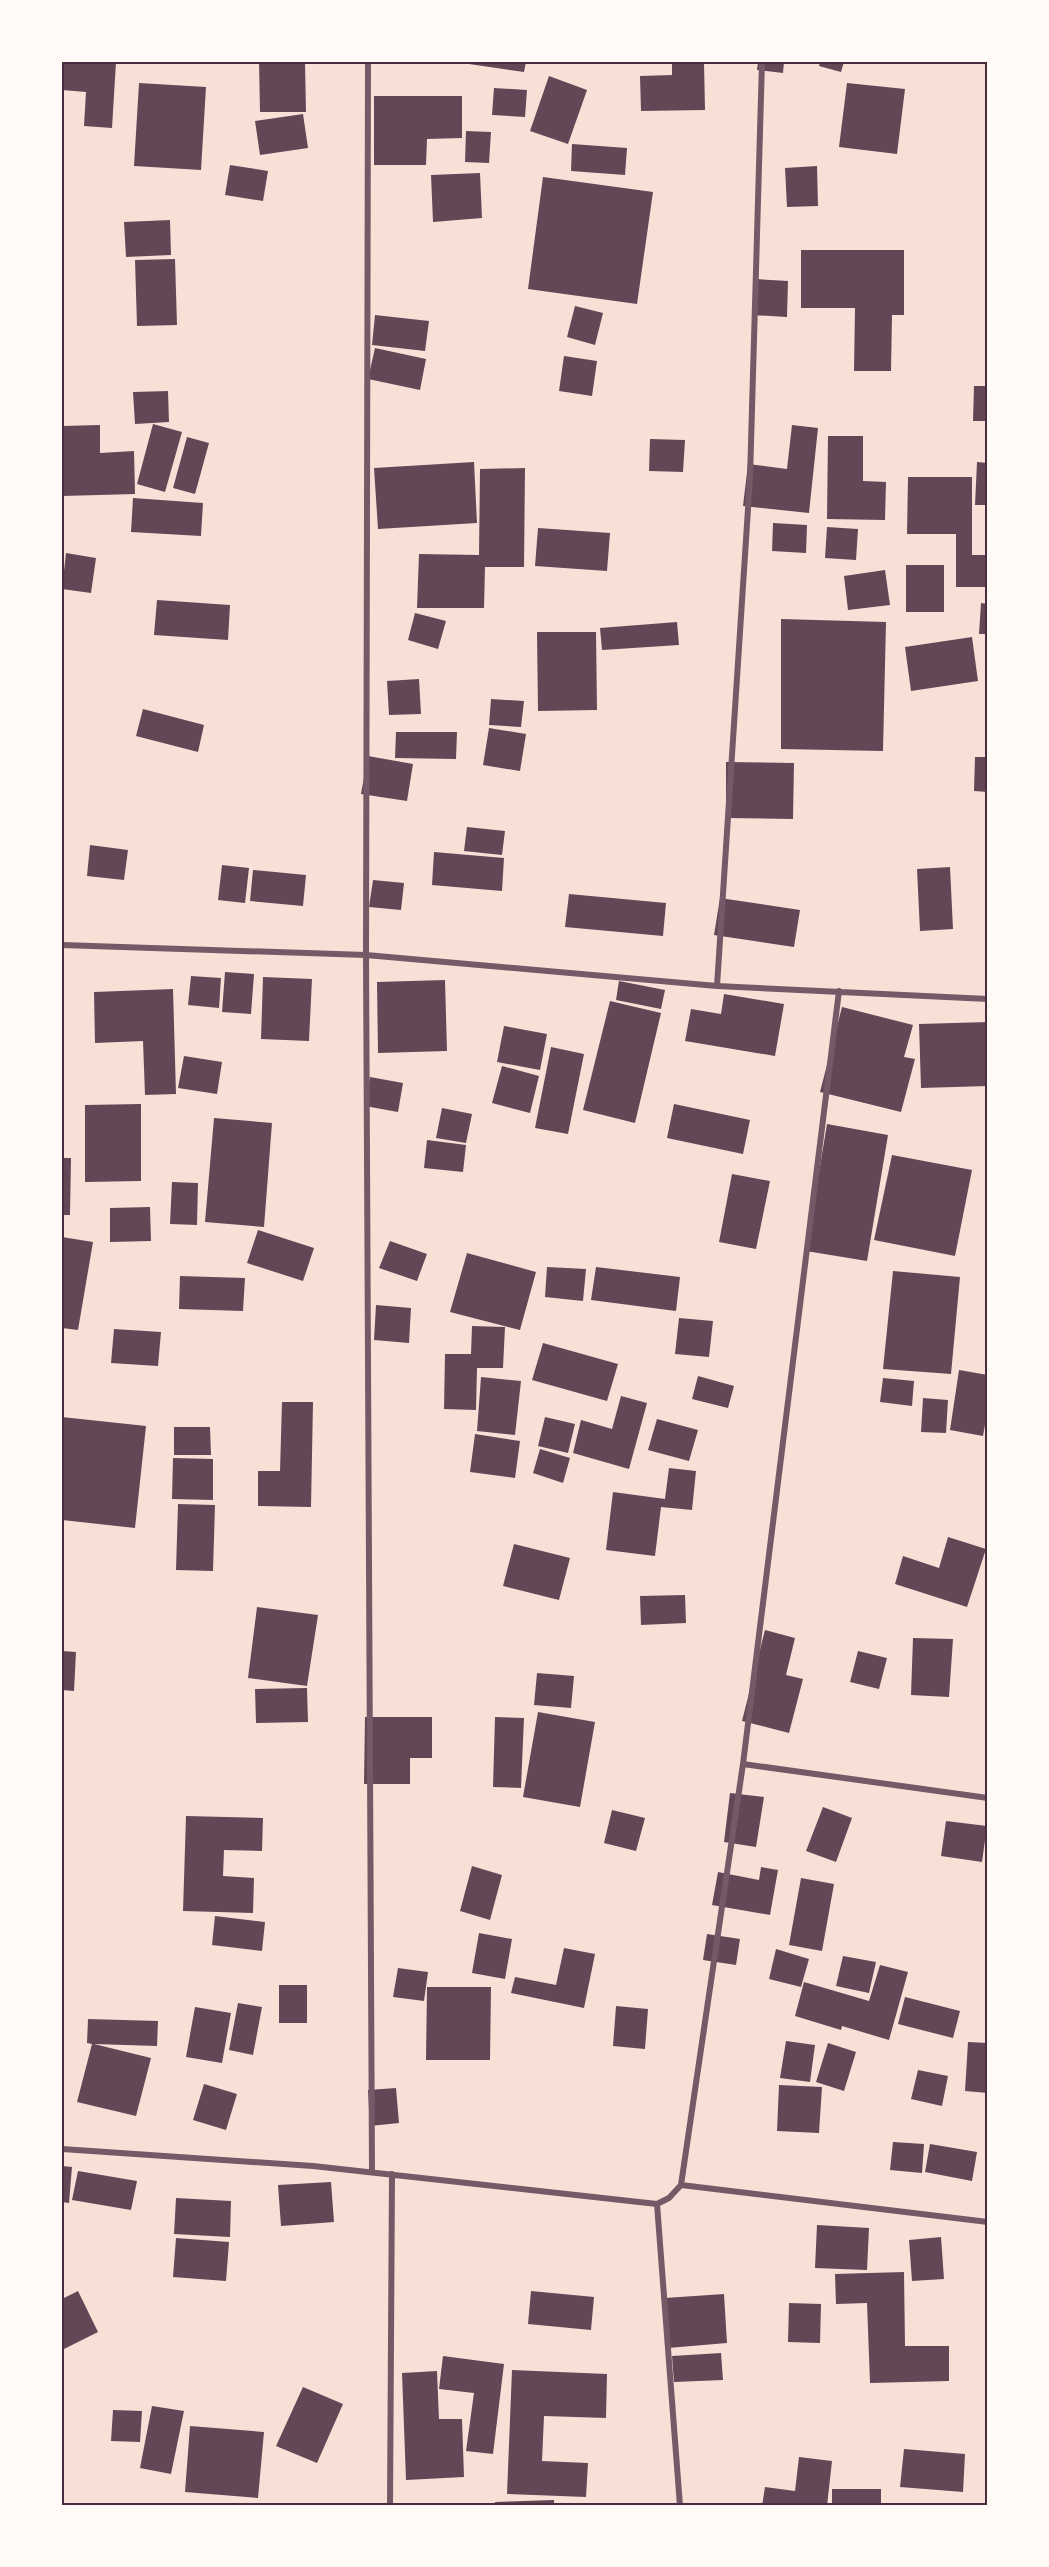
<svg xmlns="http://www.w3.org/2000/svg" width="1049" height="2567" viewBox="0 0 1049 2567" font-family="'Sofia Sans Condensed',sans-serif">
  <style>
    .building { fill: #644757 }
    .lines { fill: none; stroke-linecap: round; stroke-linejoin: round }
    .minor { stroke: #755966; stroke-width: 6 }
    .neatline { fill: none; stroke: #4a2c40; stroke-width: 2 }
  </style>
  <rect width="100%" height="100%" fill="#f7e1d7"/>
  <path class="building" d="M62,62H116L112,128L84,126L86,92L62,90Z
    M259,62H305L306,112H260Z
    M469,62H526L524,72L469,64Z
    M672,62H704L705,110L641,111L640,76L672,75Z
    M758,62H784L783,73L757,70Z
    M820,62H844L841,72L819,66Z
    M549,76L587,90L568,144L530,131Z
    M139,83L206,87L201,170L134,166Z
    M847,83L905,89L897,154L839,147Z
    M494,88L527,90L525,117L492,115Z
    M374,96H462V138L427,139L426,165H374Z
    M303,114L308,148L260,155L255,121Z
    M466,131L491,132L489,163L465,162Z
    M572,144L627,148L625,175L571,171Z
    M230,165L268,171L263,201L225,195Z
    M817,166L818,206L787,207L785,168Z
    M480,173L482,218L433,222L431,175Z
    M543,177L653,192L637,304L528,289Z
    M170,220L171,255L126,257L124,222Z
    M801,250H904V315H892L891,371H854L855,308H801Z
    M175,259L177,325L137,326L135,260Z
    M755,279L788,281L787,317L752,315Z
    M575,306L603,313L595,345L567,337Z
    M375,315L429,321L425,351L372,345Z
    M375,348L426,359L420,390L368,379Z
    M564,356L597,361L592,396L559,391Z
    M974,386H988V421H973Z
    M168,391L169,422L135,424L133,392Z
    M153,424L182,432L165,492L137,484Z
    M100,425V453L134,451L135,494L62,496V426Z
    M792,425L818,428L809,513L743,506L748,464L787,469Z
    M828,436H863V481L886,482L885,520L827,519Z
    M187,437L209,443L195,494L173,488Z
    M650,439L685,440L683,472L649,471Z
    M474,462L477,523L378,529L374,468Z
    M977,462L988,463V505H975Z
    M525,468L524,567H485L484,608H417L419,554L479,555L480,469Z
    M908,477H972V555H988V587H956V534H907Z
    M133,498L203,503L201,536L131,532Z
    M773,523L807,525L806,553L772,551Z
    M827,527L858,529L856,560L825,558Z
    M538,528L610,533L607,571L535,566Z
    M66,553L96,558L91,593L62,589Z
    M906,565H944V612H906Z
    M885,570L890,605L848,610L844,576Z
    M157,600L230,605L228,640L154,635Z
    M981,603L988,604V634H979Z
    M415,613L446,621L438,649L408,640Z
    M781,619L886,622L883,751L781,749Z
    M677,622L679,645L602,650L600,628Z
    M537,632H596L597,710L538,711Z
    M972,637L978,681L911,691L905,647Z
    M419,679L421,714L389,715L387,681Z
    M491,699L524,701L521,727L489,725Z
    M143,709L204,725L198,752L136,736Z
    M489,728L526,734L520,771L483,765Z
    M396,732H457L456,759L395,758Z
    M368,756L413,764L407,801L361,794Z
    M975,757H988V792L974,791Z
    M726,762L794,763L793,819L726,818Z
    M467,827L505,831L502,855L464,851Z
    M90,845L128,850L124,880L87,876Z
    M434,852L504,858L502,891L432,885Z
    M222,865L249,868L245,903L218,900Z
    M950,867L953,929L920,931L917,869Z
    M253,870L306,875L303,906L250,901Z
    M373,880L404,883L401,910L369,907Z
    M569,894L666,903L663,936L565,927Z
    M720,898L800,910L794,947L714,935Z
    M225,972L254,974L251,1014L222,1012Z
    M191,976L221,978L219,1008L188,1005Z
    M263,977L312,979L309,1041L261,1039Z
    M445,980L447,1051L378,1053L377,982Z
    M619,981L665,990L661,1009L616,1000Z
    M173,989L176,1094L145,1095L143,1041L95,1043L94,992Z
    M724,994L784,1004L775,1056L685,1041L691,1009L721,1014Z
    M610,1001L661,1013L635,1123L583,1110Z
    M842,1007L913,1025L904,1057L915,1059L901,1112L820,1092Z
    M988,1022V1086L921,1088L919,1024Z
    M504,1026L547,1034L540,1070L497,1062Z
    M551,1047L584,1054L568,1134L535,1128Z
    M184,1056L222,1062L217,1094L178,1088Z
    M502,1066L539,1076L530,1113L492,1103Z
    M370,1077L403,1083L398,1112L365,1106Z
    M141,1104V1181L85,1182V1105Z
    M674,1104L750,1120L743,1154L667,1138Z
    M442,1108L472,1114L466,1143L436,1138Z
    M214,1118L272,1123L264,1227L205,1222Z
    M827,1124L888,1135L867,1261L806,1251Z
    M427,1140L466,1145L463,1172L424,1168Z
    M892,1155L972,1170L955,1256L874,1240Z
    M62,1158H71L70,1215H62Z
    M732,1174L770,1181L756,1249L719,1242Z
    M172,1182L198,1183L197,1225L170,1224Z
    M150,1207L151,1241L110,1242V1208Z
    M258,1230L314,1248L303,1281L247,1263Z
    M62,1237L93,1242L78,1330L62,1328Z
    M390,1241L427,1254L417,1281L379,1268Z
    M467,1253L536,1272L520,1330L450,1312Z
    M547,1267L586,1269L583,1301L545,1297Z
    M596,1267L680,1277L676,1311L591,1300Z
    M893,1271L960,1277L951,1374L883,1369Z
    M180,1276L245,1278L243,1311L179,1309Z
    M376,1305L411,1308L409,1343L374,1340Z
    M679,1318L713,1321L709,1357L675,1354Z
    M472,1326L505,1327L503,1368H477L476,1410L444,1409L445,1354H471Z
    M114,1329L161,1332L158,1366L111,1363Z
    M543,1343L618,1364L607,1401L532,1380Z
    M959,1370L988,1375V1408L983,1436L950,1430Z
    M698,1376L734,1386L728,1408L692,1399Z
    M481,1377L521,1381L515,1435L477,1431Z
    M883,1378L914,1381L912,1406L880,1402Z
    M621,1396L647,1403L629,1469L573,1453L581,1420L612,1429Z
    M923,1398L948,1400L946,1433L921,1432Z
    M282,1402H313L311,1507L258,1506V1471H280Z
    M62,1417L146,1426L135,1528L62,1520Z
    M545,1417L575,1424L568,1453L538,1446Z
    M657,1419L698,1430L689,1461L648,1450Z
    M174,1427H210L211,1455H174Z
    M475,1434L520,1441L515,1478L470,1472Z
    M540,1449L570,1458L563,1483L533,1473Z
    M173,1458L213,1459V1500L172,1499Z
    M669,1468L696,1471L692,1510L661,1507L655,1556L606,1550L613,1492L665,1499Z
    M178,1504L215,1505L213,1571L176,1570Z
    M948,1537L986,1549L967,1607L895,1584L903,1556L939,1568Z
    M514,1544L570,1558L559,1600L503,1586Z
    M685,1595L686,1623L641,1625L640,1596Z
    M257,1607L318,1615L307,1686L248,1678Z
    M765,1630L795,1638L786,1675L803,1679L789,1733L742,1721Z
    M913,1638L953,1639L949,1697L911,1695Z
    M62,1651L76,1652L74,1691L62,1690Z
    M858,1651L887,1658L879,1689L850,1682Z
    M537,1673L574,1676L571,1708L534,1705Z
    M307,1688L308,1722L256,1723L255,1689Z
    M538,1712L595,1722L580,1807L523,1797Z
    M365,1717H432V1758H410V1784H364Z
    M495,1717L524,1718L521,1788L493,1787Z
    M730,1793L764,1797L756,1847L724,1842Z
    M823,1807L852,1818L836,1862L806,1851Z
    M612,1810L645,1818L636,1851L604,1843Z
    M186,1816L263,1818L262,1851L224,1850L223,1876L254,1878L253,1913L183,1911Z
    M946,1821L987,1826L982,1862L941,1856Z
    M472,1866L502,1875L490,1920L460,1911Z
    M761,1867L778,1870L770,1915L712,1905L718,1872L759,1880Z
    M801,1878L834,1884L822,1951L789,1945Z
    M215,1916L265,1922L262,1951L212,1945Z
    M479,1933L512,1939L505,1979L472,1973Z
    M707,1934L740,1939L736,1965L703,1960Z
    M564,1948L595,1954L584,2008L511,1993L515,1977L556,1985Z
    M776,1949L809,1959L801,1987L769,1979Z
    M843,1956L876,1962L869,1993L836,1986Z
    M880,1965L908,1972L889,2040L842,2026L841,2030L795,2016L804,1982L869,2001Z
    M398,1968L428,1972L424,2001L393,1997Z
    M279,1985H307V2023H279Z
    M427,1987H491L490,2060H426Z
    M905,1997L960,2011L953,2038L898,2024Z
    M238,2003L262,2007L253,2055L229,2050Z
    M616,2006L648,2009L645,2049L613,2046Z
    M195,2007L231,2013L222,2063L186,2057Z
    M88,2019L158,2021L157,2046L94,2044L151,2058L136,2116L77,2102L92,2044L87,2043Z
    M786,2041L815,2045L810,2082L780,2078Z
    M968,2042L988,2043V2093L965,2091Z
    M828,2043L856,2052L844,2091L816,2082Z
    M918,2070L948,2076L942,2106L911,2099Z
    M204,2084L237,2094L226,2130L193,2120Z
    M779,2085L822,2087L819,2133L777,2131Z
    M396,2088L399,2123L370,2126L368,2090Z
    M893,2142L924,2144L922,2173L890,2170Z
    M930,2144L977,2152L972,2181L925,2172Z
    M62,2166L72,2167L69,2203L62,2202Z
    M78,2171L137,2181L131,2210L72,2200Z
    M331,2182L334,2222L281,2226L278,2185Z
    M176,2198L231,2201L230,2237L174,2234Z
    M817,2225L869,2228L867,2270L815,2268Z
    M941,2237L944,2279L912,2281L909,2240Z
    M176,2238L229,2242L226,2281L173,2277Z
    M904,2272L905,2346H949V2381L870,2383L867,2303L836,2304L835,2274Z
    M78,2291L98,2332L62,2350V2299Z
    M531,2291L594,2297L591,2330L528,2324Z
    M724,2294L727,2343L668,2348L665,2298Z
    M789,2303L821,2304L820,2343L788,2342Z
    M721,2353L723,2380L674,2382L672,2356Z
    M443,2356L504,2364L493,2454L466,2451L474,2393L439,2389Z
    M512,2370L607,2374L606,2418L544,2416L542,2461L588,2463L586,2497L507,2494Z
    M437,2371L439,2419H462L464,2477L406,2480L402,2373Z
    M303,2387L343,2404L317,2463L276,2446Z
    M152,2406L184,2411L171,2474L140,2468Z
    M113,2410L142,2411L140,2442L111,2441Z
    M190,2426L264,2432L258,2498L185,2492Z
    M904,2449L965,2454L963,2492L900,2487Z
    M799,2457L832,2461L827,2506H762L765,2487L795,2491Z
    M832,2489H881V2506H832Z
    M554,2500V2506H495V2502Z"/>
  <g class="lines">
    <path class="minor" d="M368,62L366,955L372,2172
      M62,945L366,955L717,986L988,999
      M717,986L750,478L762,62
      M839,991L743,1764L681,2185L988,2222
      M743,1764L988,1798
      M62,2149L313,2166L657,2204
      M390,2506L392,2174
      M680,2506L657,2204L669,2198L681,2185"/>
  </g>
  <rect width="1049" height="2567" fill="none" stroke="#fffaf5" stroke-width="126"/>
  <rect x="63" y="63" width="923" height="2441" class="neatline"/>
</svg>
